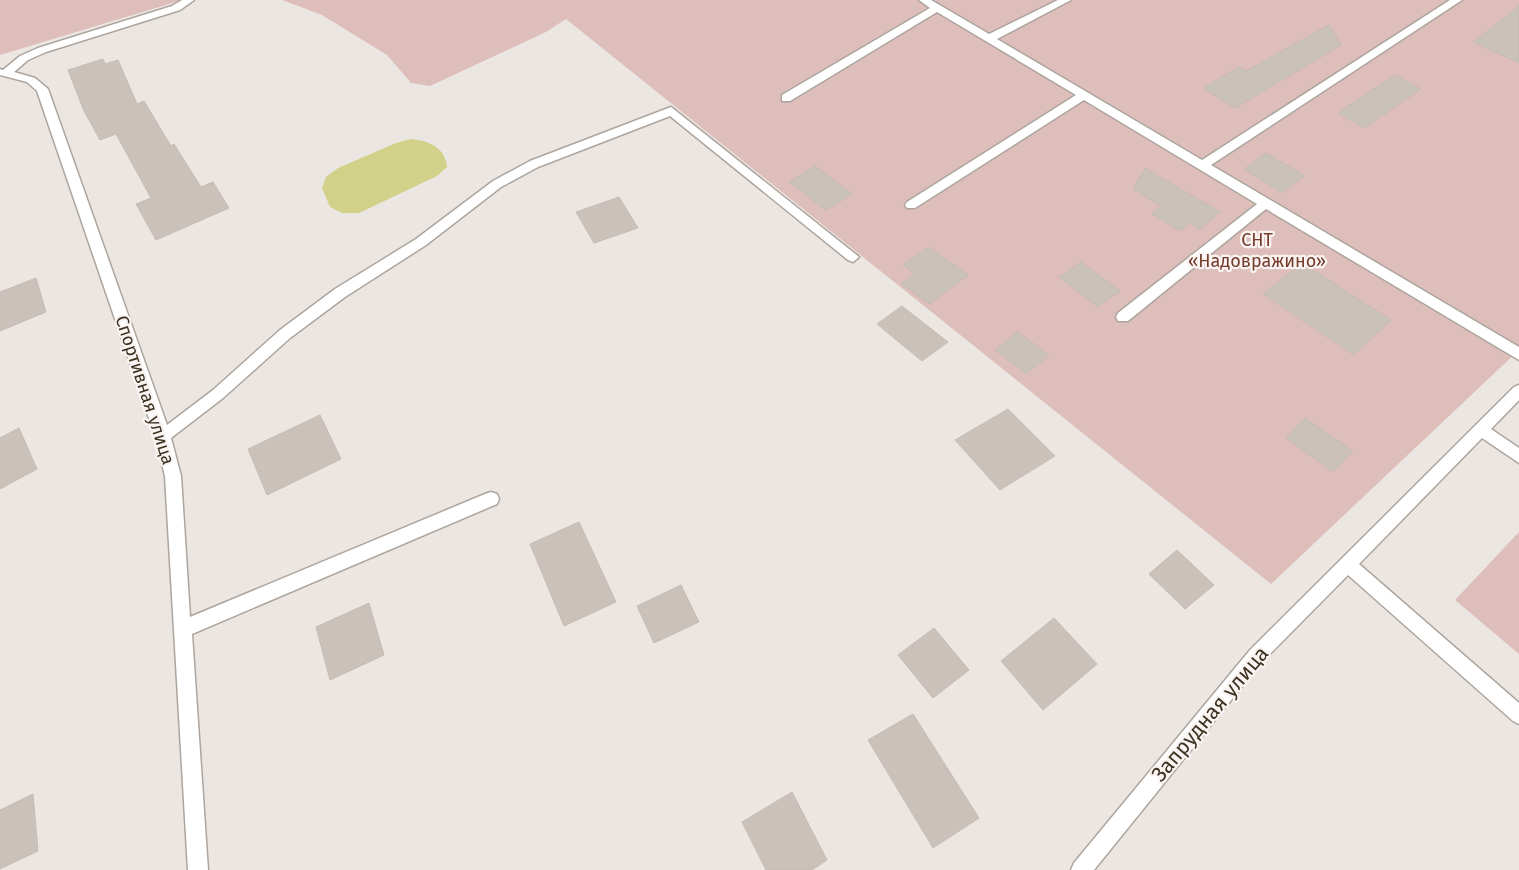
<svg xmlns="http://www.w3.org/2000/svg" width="1519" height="870" viewBox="0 0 1519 870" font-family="'Fira Sans',sans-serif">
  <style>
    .green { fill: #debeba }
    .water { fill: #d2d189 }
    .building { fill: #cac1ba; stroke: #c6bbb4 }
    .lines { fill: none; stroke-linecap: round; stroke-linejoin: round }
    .minor-casing { stroke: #ada59d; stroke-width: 3 }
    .minor { fill: #fff; fill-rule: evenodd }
    .labels { text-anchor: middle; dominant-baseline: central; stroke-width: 4.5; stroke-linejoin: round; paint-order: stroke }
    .park-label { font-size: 18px; fill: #753b2b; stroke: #f9f4f2 }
    .street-label { font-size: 18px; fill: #3d3121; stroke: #f9f4f2 }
    .near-street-label { font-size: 21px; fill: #3d3121; stroke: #f9f4f2 }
  </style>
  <rect width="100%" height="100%" fill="#ece6e2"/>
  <path class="green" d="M0,0H179V1L0,55Z
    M282,0H1519V350L1271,584L566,19L546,32L430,86L411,83L387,55L322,15Z
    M1519,532V654L1455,600Z"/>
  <path class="water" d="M411,139C429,141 445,147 447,167L437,176L359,213H342L330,207L322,188L326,177L338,168L396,143Z"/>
  <path class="building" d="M1519,6V63L1473,42Z
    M1329,25L1341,45L1235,108L1203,88L1239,67L1246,71Z
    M103,59L105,64L118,60L137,104L144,101L171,146L174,144L201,187L213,182L229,208L156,240L136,204L151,198L116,134L100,140L84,111L68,70Z
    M1395,75L1421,89L1364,128L1338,113Z
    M1266,153L1305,176L1282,193L1244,169Z
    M815,166L852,194L826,210L789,182Z
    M1145,168L1201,201L1220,211L1200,230L1189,223L1180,231L1152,214L1161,206L1133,189Z
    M619,197L638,228L594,243L576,212Z
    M929,247L968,275L929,304L901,283L915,274L903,265Z
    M1081,262L1120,291L1098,307L1059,277Z
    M1302,263L1335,284L1391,320L1354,355L1263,294Z
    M36,278L46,312L0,331V292Z
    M902,306L948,342L922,361L877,324Z
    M1018,332L1049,355L1026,374L995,350Z
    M1008,409L1055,456L1000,490L955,440Z
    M320,415L341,459L267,495L248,449Z
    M1305,418L1353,451L1333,472L1286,438Z
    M19,428L37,469L0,489V438Z
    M579,522L616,602L564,626L530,544Z
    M1177,550L1214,585L1185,609L1149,574Z
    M681,585L699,622L654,643L637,606Z
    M369,603L384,655L330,680L316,627Z
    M1054,618L1097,664L1043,710L1001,661Z
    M934,628L969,670L933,698L898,655Z
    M913,714L979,818L933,848L868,740Z
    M792,792L827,860L812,870H766L742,822Z
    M33,794L38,851L0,869V810Z"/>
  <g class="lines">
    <g class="minor-casing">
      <path id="minor" d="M182,0H194L180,10L46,52L28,60L14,72L35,78L48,89L167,425L213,390L280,330L335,289L416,239L493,181L530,161L671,107L859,257L853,262L848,260L670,116L538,167L501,187L426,245L345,297L290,338L223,398L171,438L181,476L190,617L485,494L491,492L497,494L499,499L497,504L192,634L208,870H188L165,476L155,436L37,91L27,82L0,75V69L3,70L20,56L38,48L172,6Z
        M919,0H931L989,34L1058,0H1071L997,39L1202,160L1450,0H1462L1211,165L1519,347V360L1266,209L1128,321H1118L1116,317L1118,313L1257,204L1084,100L915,208H907L905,205L907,202L1076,95L937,12L790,101H782V95L930,8Z
        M1519,385V400L1491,429L1519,448V463L1482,438L1359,564L1519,703V724L1513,721L1348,575L1262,662L1094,870H1071L1074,863L1250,650L1514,387Z"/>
    </g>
    <use href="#minor" class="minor"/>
  </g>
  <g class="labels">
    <g class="park-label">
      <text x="1257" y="240">СНТ<tspan x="1257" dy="21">«Надовражино»</tspan></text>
    </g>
    <g class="street-label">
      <text transform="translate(145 390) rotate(72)">Спортивная улица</text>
    </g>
    <g class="near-street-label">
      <text transform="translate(1210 714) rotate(-50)">Запрудная улица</text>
    </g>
  </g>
</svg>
